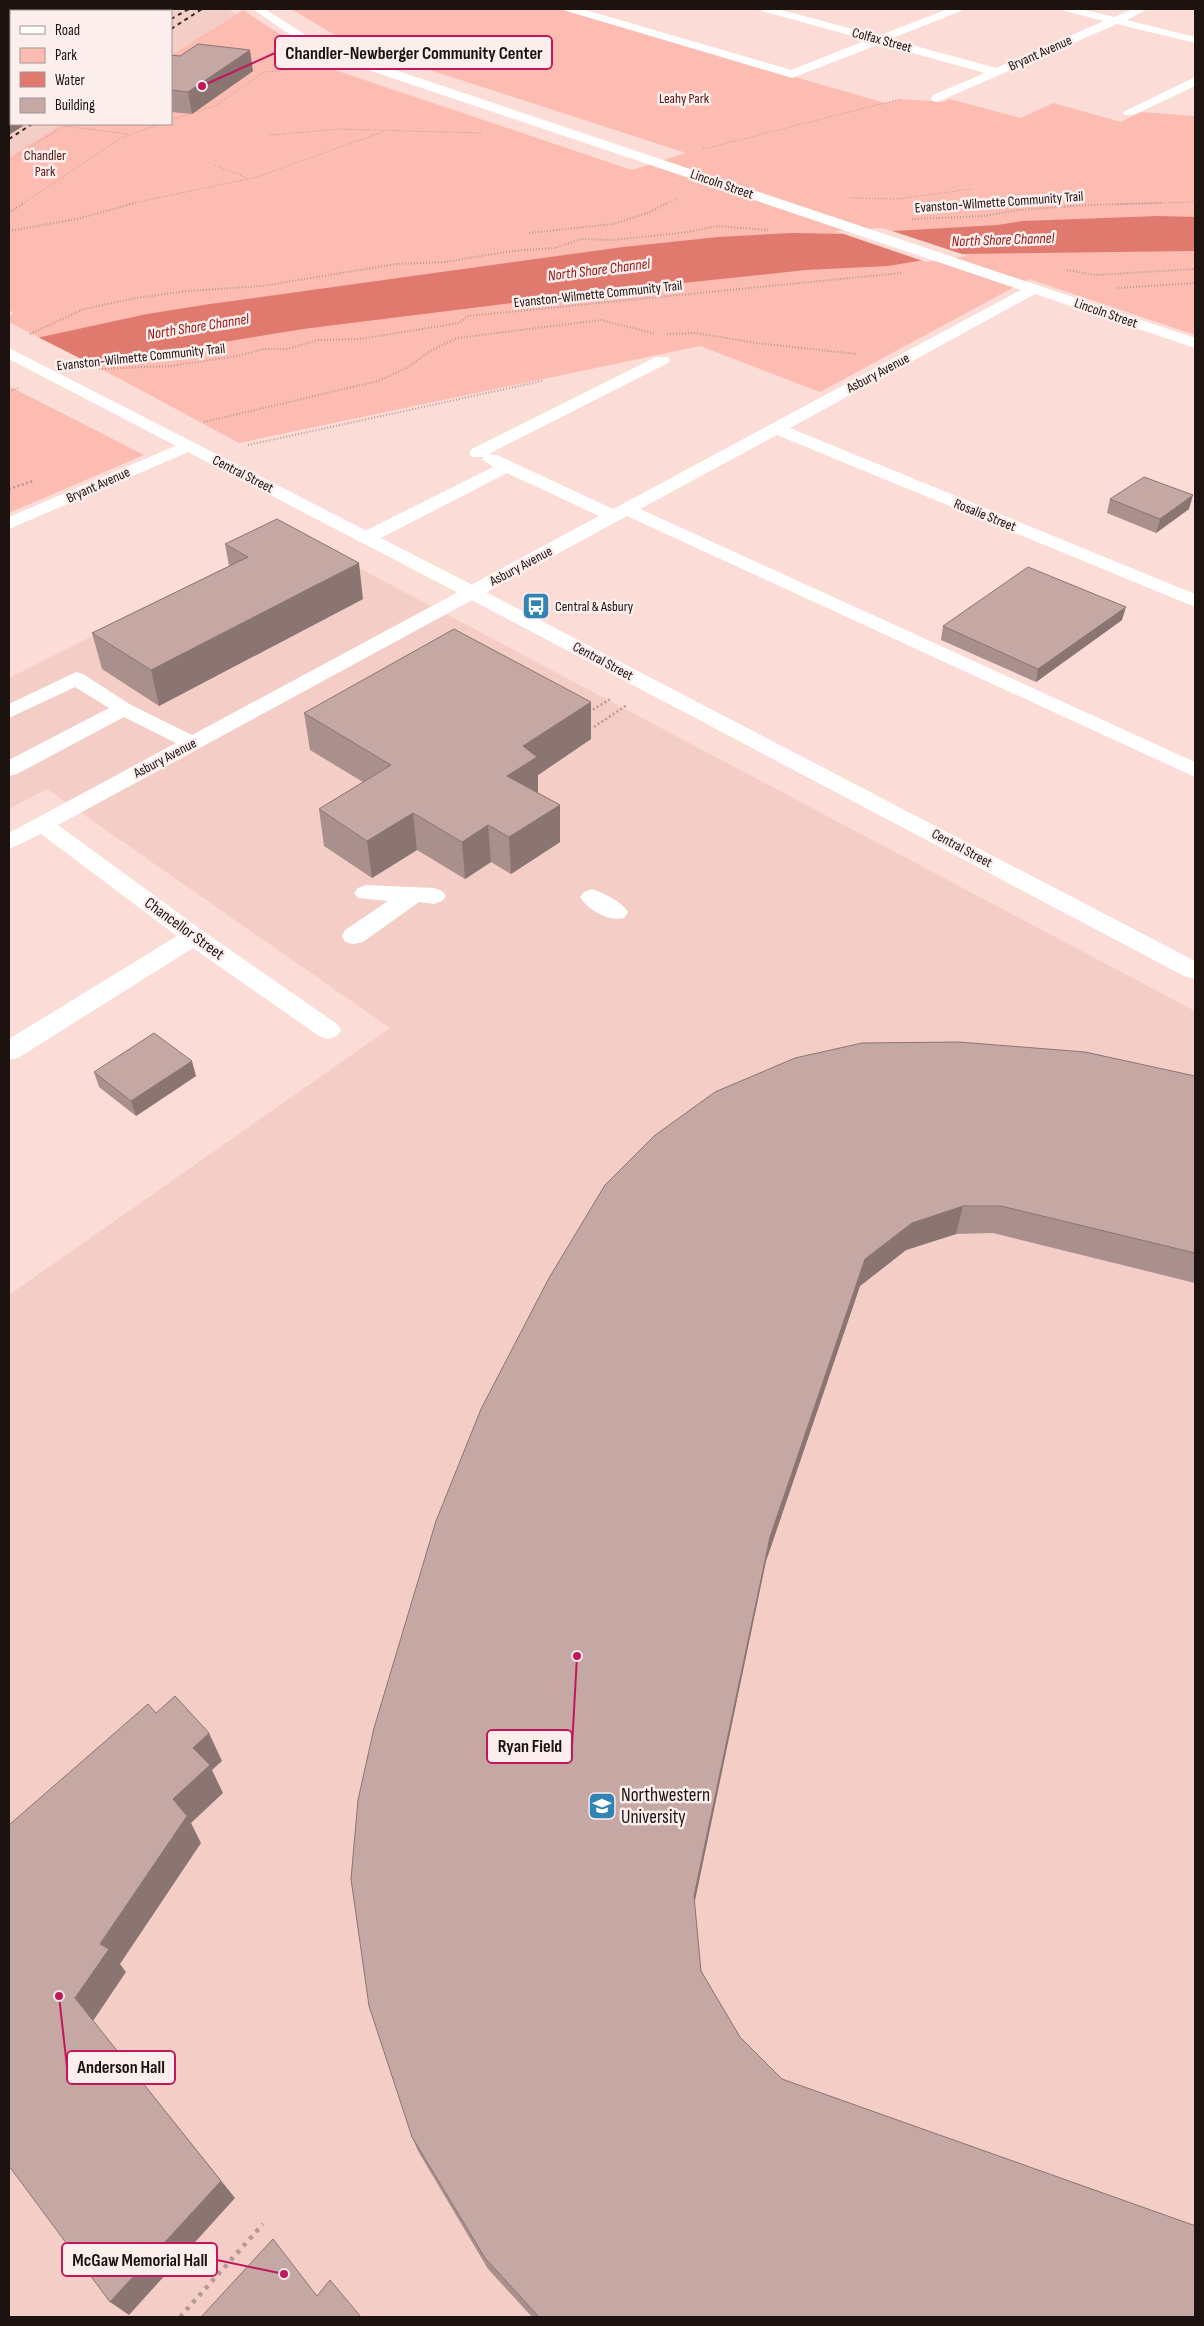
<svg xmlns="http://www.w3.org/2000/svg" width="1204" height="2326" viewBox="0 0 1204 2326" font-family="'Sofia Sans Condensed',sans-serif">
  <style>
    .built { fill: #f5cdc7 }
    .green { fill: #fdbcb2 }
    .water { fill: #e17a6e }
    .pier { fill: #fcdcd7 }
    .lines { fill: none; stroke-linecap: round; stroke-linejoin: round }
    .path-far3 { stroke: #b39a96; stroke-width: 1; stroke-dasharray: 1 2; stroke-linecap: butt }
    .path-far2 { stroke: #b39a96; stroke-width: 2; stroke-dasharray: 1 2; stroke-linecap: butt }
    .path-far1 { stroke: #b39a96; stroke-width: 2.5; stroke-dasharray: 2 2.5; stroke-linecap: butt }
    .path { stroke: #b39a96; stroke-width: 4.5; stroke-dasharray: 4 5.5; stroke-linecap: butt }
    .minor { fill: #fff; fill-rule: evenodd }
    .major { fill: #fff; fill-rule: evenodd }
    .rail { stroke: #342825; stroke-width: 2; stroke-dasharray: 4 4; stroke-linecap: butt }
    .wall { fill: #a9908c }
    .shaded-wall { fill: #8a7572 }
    .building { fill: #c5a7a3; stroke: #8a7572 }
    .labels { text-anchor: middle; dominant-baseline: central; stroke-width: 5; stroke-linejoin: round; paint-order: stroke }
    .far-street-label { font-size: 14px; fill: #1c1210; stroke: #fbeeec }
    .far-park-label { font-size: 14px; fill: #551510; stroke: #fbeeec }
    .far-poi-label { font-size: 14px; fill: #1c1210; stroke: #fbeeec; text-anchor: start }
    .far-water-label { font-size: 15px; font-style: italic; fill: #911310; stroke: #fbeeec }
    .street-label { font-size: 16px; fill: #1c1210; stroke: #fbeeec }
    .near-poi-label { font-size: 19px; fill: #1c1210; stroke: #fbeeec; text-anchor: start }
    .leader { fill: none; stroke: #c2185b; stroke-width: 2 }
    .callout-dot { fill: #c2185b; stroke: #fbeeec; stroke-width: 2 }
    .callout { fill: #fbeeec; stroke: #c2185b; stroke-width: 2 }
    .callout-label { font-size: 18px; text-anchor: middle; font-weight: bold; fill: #1c1210 }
  </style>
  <rect width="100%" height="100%" fill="#fcdcd7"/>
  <path class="built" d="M138,9L152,11L227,9L236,14L171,55V11H123Z
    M9,30H11V124H62L9,157Z
    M295,534L1195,1011V2317H9V1295L390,1028L47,789L9,809V678Z"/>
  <path class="green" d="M291,9H559L885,103L901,99L943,102L950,99L1021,118L1053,103L1121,122L1140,112L1195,116V335L1029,279L820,392L700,346L239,443L122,380L9,322V315L14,313L9,310V157L62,124H171V55L243,10L298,46L347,65L335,70L632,170L686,153L350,44Z
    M9,386L144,455L9,513Z"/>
  <path class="water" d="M1158,216L1195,217V251L960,254L888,266L806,270L616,290L303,329L91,364L9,381V344L147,314L210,304L623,247L718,237L792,233L843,234L997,225L1022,221Z"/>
  <path class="pier" d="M883,228L968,256L926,262L835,231Z
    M34,335L95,366L9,384V341Z"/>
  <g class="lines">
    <path class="path-far3" d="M171,120L217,105L264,72L300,69
      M270,135L339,129L481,133
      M703,149L901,99
      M9,161L64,126L128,134
      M215,165L247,178
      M851,198L898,199L971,189
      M22,204L121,138L160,124
      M129,204L257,177L385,131
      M665,204L678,198
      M1117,204L1195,202"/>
    <path class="path-far2" d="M9,213L24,203
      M912,219L984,216L1019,210L1088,205L1161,203
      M9,231L77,219L135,203
      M529,233L613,224L647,213L668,203
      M1067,270L1095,275L1195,269
      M1118,288L1195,283
      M30,334L84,309L136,298L187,291L262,286L396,264L445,262L512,251L555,248L581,239L613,240L689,232L716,226L769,230
      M667,334L696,333L756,343L857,354
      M99,369L170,366L238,356L263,349H287L318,340L360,339L459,323L468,316L901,273
      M9,392L18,388
      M204,422L378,381L407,368L430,351L457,338L601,320L656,334
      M248,445L542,381"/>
    <path class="path-far1" d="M9,489L33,481
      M589,712L612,698
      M594,727L627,705"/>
    <path class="path" d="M180,2317L263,2224"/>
    <path class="minor" d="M87,9H112L110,11H86Z
      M253,9H265L323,46L1195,338V348L1035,294L790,428L1195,594V607L777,435L640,509L1195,762V777L627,516L58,825L203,931L337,1024L341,1030L337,1036L328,1039L319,1036L193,948L18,1058L9,1060V1039L177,936L41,834L9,849V833L176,743L124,717L17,774L9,776V760L109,708L75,687L9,718V704L76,672L83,674L131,705L192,735L599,516L507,473L373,542H359L357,538L359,534L493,467L482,459L484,457H472L469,453L472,449L656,357H668L670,360L668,363L489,454L497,455L613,509L1021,290L315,52Z
      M565,9H582L791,70L867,40L762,11L761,9H778L878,36L948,9H962L961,11L890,39L996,68L1104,21L1065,11L1064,9H1082L1114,17L1133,9H1147L1127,20L1195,37V43L1117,24L937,102L933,101L931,98L933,95L985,73L880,44L792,78L567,11Z
      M9,36L11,37V44H9Z
      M9,57L11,58V65L9,66Z
      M1195,77V86L1134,115H1124L1123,112Z
      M11,84V92L9,93V85Z
      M187,441L193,442L196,446L193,450L9,529V517Z
      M366,885L434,888L442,891L446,896L442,901L434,904L419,902L363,942L354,944L345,942L342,936L345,930L388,901L358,898L354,893L358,888Z
      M592,889C604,893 621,901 628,912L624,918C609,922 588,910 580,897L584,892Z"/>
    <path class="major" d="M9,348L457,577L1195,961V979L1186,977L443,585L9,359Z"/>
    <path class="rail" d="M171,19L189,9
      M171,29L202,9
      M9,139L32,124"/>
  </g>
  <path class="wall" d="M171,55L180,56L253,71L192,114L171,112Z
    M1110,499L1189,509L1156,533L1107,513Z
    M225,544L363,599L159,706L102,669L92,633L229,566Z
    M1122,620L1036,682L941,640L943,626Z
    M591,702V739L538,775V793L560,805V842L511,874L491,862L465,879L417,850L372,878L324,846L319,809L363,782L310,750L304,713Z
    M94,1072L196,1076L136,1116L99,1087Z
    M1195,1076V1283L993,1233L956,1234L906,1250L860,1286L766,1561L694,1902L701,1971L740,2037L782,2079L1195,2317H532L488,2269L418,2151L412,2137L481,1409Z"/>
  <path class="shaded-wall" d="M250,50L253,71L192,114L188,92Z
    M11,107V124H23V126L9,135V108Z
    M1193,495L1189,509L1156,533L1160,519Z
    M359,563L363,599L159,706L151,670Z
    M1126,607L1122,620L1036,682L1038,669Z
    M591,702V739L538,775V794L507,776L523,746Z
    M560,805V842L511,874L509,837Z
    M413,813L417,850L372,878L367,841Z
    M488,825L491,862L465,879L462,842Z
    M192,1061L196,1076L136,1116L131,1101Z
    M963,1206L956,1234L906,1250L860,1286L766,1561L692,1915L694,1896L770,1537L865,1259L912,1223Z
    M209,1733L222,1761L212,1770L223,1793L191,1823L201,1843L120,1964L126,1972L93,2021L235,2198L129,2315L110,2302L75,1998L100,1944L173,1799L193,1748Z"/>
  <path class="building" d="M198,44L250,50L188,92L171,90V55L180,56Z
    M9,99L11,100V107L9,108Z
    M1144,477L1193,495L1160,519L1110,499Z
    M277,519L359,563L151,670L92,633L248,557L225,544Z
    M1028,567L1126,607L1038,669L943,626Z
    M454,629L591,702L523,746L537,757L507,776L560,805L509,837L488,825L462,842L413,813L367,841L319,809L391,765L304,713Z
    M154,1033L192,1061L131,1101L94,1072Z
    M959,1042L1085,1052L1195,1076V1253L1001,1206H963L912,1223L865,1259L770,1537L694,1896L701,1971L740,2037L782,2079L1193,2225H1195V2317H539L485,2258L412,2137L369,2006L351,1879L358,1800L374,1728L436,1521L481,1409L549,1278L605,1185L654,1136L715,1092L795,1058L862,1043Z
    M175,1696L209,1733L193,1748L210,1765L173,1799L187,1816L100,1944L109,1949L75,1998L221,2181L110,2302L9,2166V1825L148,1704L156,1713Z
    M273,2239L317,2296L330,2280L361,2317H201Z"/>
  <defs>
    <g id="bus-square" transform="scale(1.4375)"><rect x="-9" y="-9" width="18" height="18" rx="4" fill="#3184b4" stroke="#fbeeec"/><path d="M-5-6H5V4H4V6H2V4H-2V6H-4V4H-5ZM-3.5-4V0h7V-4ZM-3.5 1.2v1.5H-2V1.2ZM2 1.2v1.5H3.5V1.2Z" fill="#fff"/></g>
    <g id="university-square" transform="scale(1.4375)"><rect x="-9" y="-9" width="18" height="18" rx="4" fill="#3184b4" stroke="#fbeeec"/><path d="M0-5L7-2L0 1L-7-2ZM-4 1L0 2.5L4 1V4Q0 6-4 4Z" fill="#fff"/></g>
  </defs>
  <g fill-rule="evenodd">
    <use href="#bus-square" x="536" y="606"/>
    <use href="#university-square" x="602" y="1806"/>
  </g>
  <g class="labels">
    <g class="far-street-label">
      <text transform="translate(882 40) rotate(15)">Colfax Street</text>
      <text transform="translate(1040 53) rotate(-24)">Bryant Avenue</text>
      <text transform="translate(722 184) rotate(19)">Lincoln Street</text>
      <text transform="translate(999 202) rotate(-4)">Evanston-Wilmette Community Trail</text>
      <text transform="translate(598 294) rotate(-6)">Evanston-Wilmette Community Trail</text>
      <text transform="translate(1106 313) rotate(19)">Lincoln Street</text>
      <text transform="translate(141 357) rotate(-6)">Evanston-Wilmette Community Trail</text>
      <text transform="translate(878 373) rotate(-28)">Asbury Avenue</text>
      <text transform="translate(243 474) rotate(27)">Central Street</text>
      <text transform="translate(98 485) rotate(-24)">Bryant Avenue</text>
      <text transform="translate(985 515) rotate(22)">Rosalie Street</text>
      <text transform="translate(521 566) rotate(-28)">Asbury Avenue</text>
      <text transform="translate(603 661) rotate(28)">Central Street</text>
      <text transform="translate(165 758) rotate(-28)">Asbury Avenue</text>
      <text transform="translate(962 848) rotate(28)">Central Street</text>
    </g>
    <g class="far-park-label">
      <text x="684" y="98">Leahy Park</text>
      <text x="45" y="155">Chandler<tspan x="45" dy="16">Park</tspan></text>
    </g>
    <g class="far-poi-label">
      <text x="555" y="606">Central &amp; Asbury</text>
    </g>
    <g class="far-water-label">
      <text transform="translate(1003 240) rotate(-2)">North Shore Channel</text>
      <text transform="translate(599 270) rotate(-7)">North Shore Channel</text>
      <text transform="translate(198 327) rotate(-9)">North Shore Channel</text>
    </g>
    <g class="street-label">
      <text transform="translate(184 929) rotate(36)">Chancellor Street</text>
    </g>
    <g class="near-poi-label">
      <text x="621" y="1795">Northwestern<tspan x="621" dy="22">University</tspan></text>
    </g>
  </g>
  <path class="leader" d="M202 86L275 53M577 1656L572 1746M59 1996L67 2067M284 2274L217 2260"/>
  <g class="callout-dot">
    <circle cx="202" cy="86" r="5"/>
    <circle cx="577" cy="1656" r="5"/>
    <circle cx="59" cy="1996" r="5"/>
    <circle cx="284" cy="2274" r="5"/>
  </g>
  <g class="callout">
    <rect x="275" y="36" width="277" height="33" rx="5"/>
    <rect x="487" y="1730" width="85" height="33" rx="5"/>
    <rect x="67" y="2051" width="108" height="33" rx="5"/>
    <rect x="62" y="2243" width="155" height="33" rx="5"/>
  </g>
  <g class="callout-label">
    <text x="414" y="59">Chandler-Newberger Community Center</text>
    <text x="530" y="1752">Ryan Field</text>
    <text x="121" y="2073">Anderson Hall</text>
    <text x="140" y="2266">McGaw Memorial Hall</text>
  </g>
  <rect width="1204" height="2326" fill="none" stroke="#1c1210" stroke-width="20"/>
  <rect x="10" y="10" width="162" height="115" fill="#fbeeec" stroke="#a29694"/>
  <rect x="20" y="26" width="25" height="8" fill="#ffffff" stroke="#a29694"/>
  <text x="55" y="35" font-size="15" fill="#1c1210">Road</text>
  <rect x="20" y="48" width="25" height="15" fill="#fdbcb2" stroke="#a29694"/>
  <text x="55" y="60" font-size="15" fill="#1c1210">Park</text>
  <rect x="20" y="72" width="25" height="15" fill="#e17a6e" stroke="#a29694"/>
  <text x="55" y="85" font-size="15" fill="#1c1210">Water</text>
  <rect x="20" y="98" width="25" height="15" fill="#c5a7a3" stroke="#a29694"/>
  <text x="55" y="110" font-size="15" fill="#1c1210">Building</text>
</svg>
